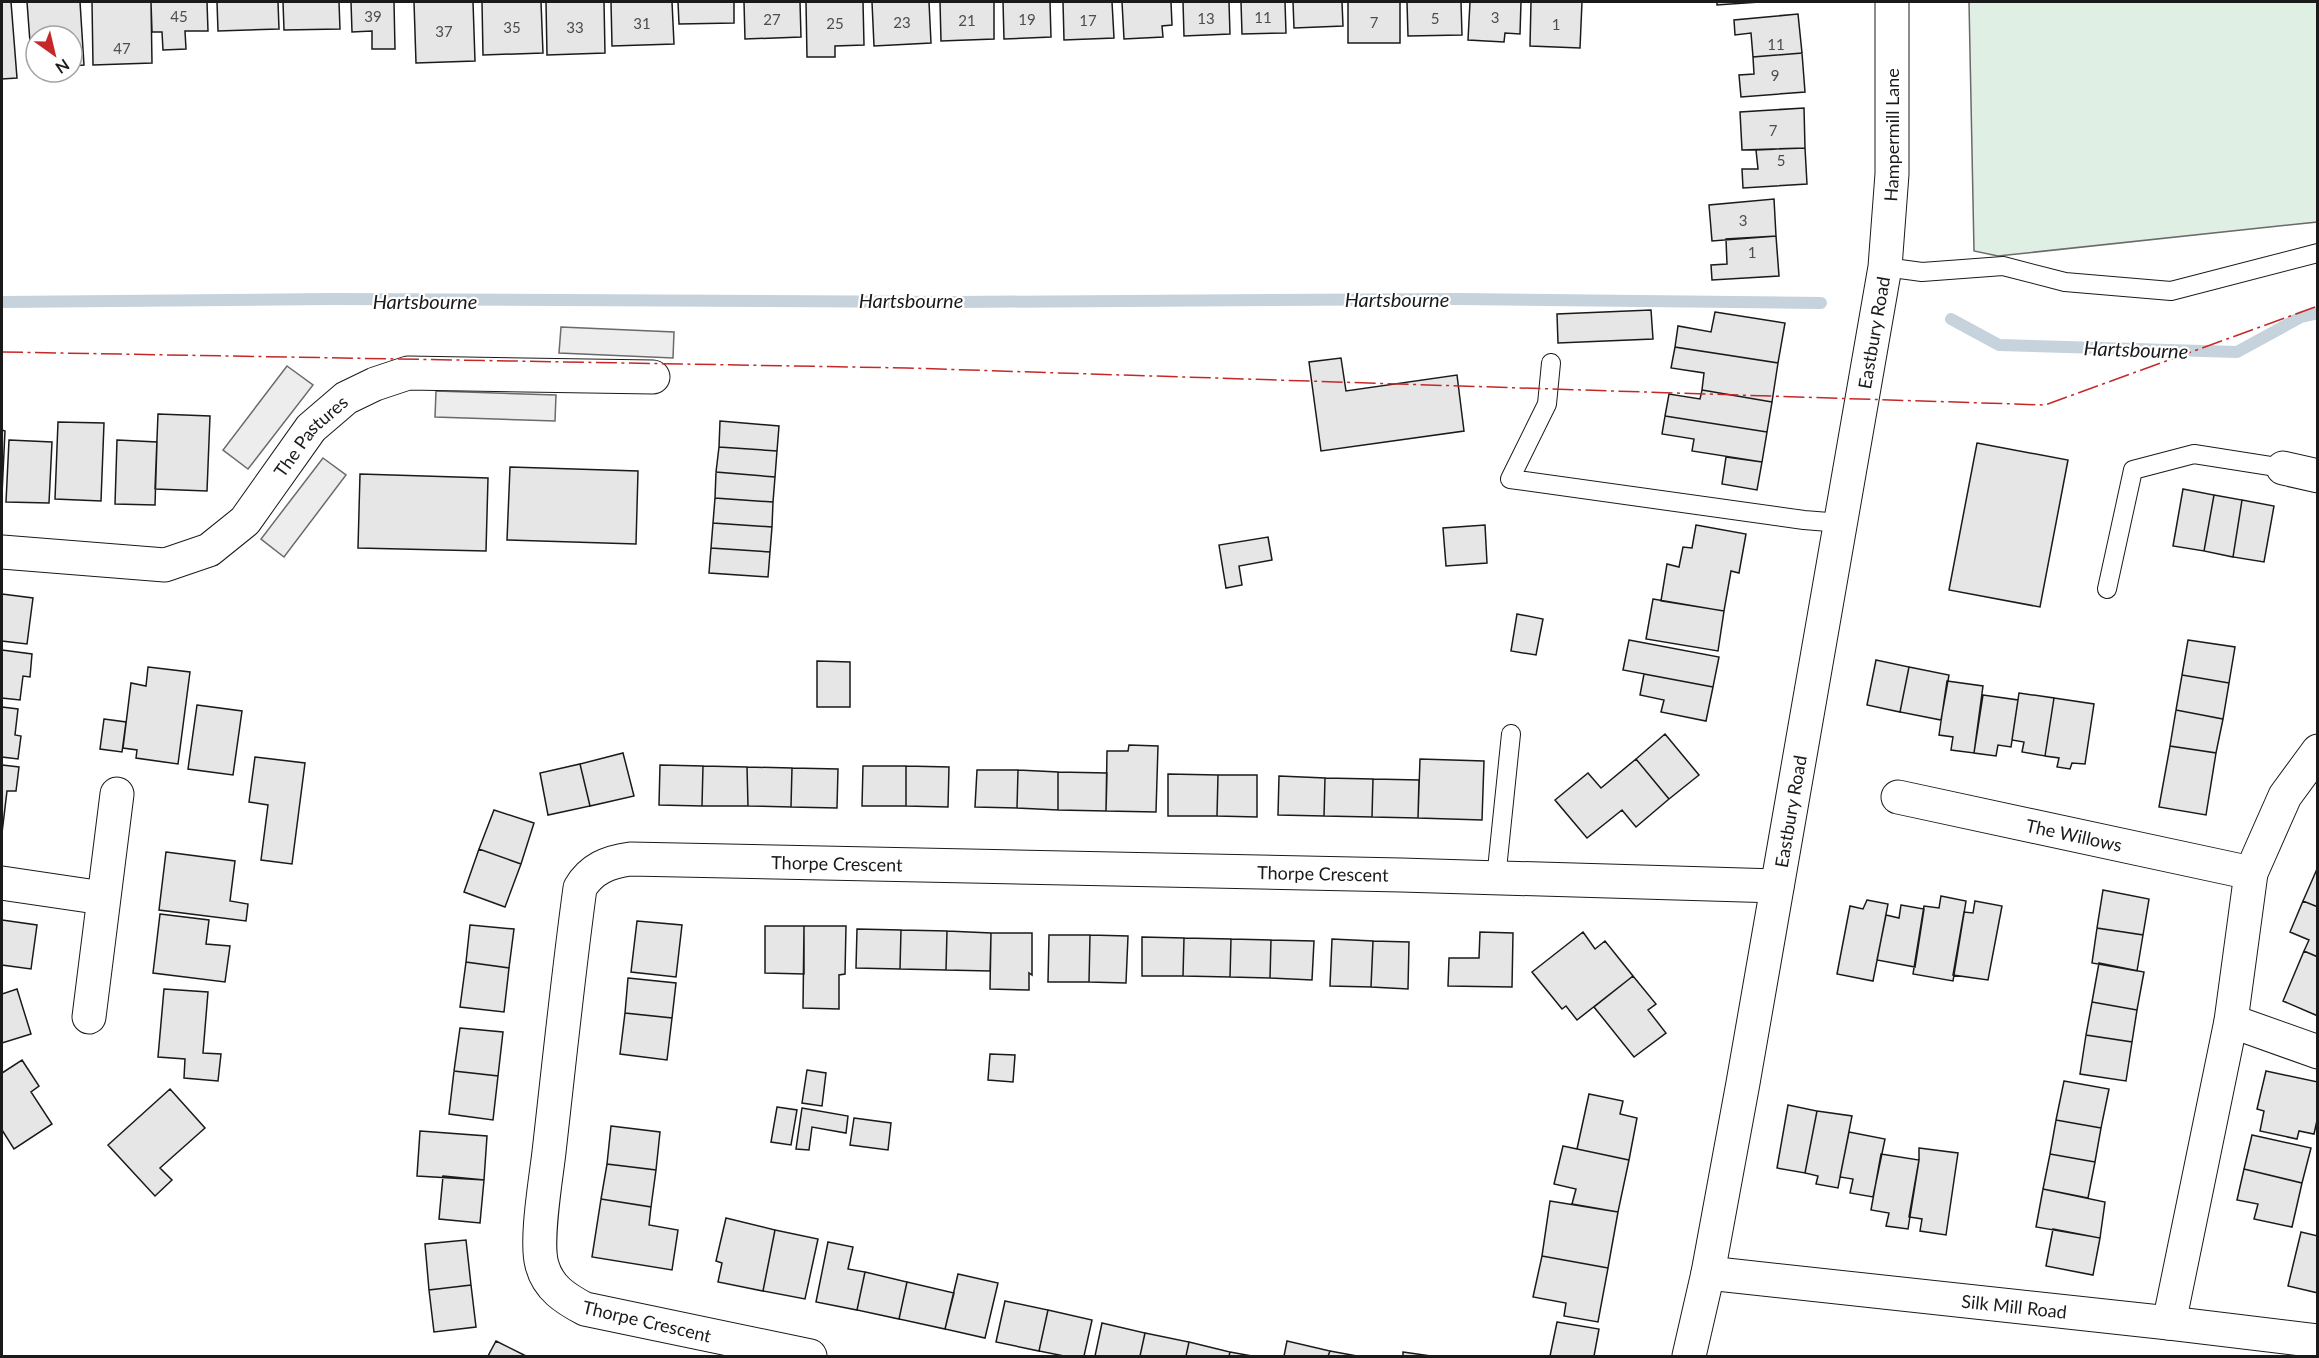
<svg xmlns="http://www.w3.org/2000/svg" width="2319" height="1358" viewBox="0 0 2319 1358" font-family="Lato,sans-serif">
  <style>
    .green { fill: #e0efe3; stroke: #6a6a6a; stroke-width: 1.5 }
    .parking { fill: #ededed; stroke: #6a6a6a; stroke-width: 1.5 }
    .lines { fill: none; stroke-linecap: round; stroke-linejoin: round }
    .stream { stroke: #c6d2dc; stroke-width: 12 }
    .building { fill: #e6e6e6; stroke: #1a1a1a; stroke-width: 1.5 }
    .service-casing { stroke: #1a1a1a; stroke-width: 20 }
    .minor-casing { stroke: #1a1a1a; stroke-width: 35 }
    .primary-casing { stroke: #1a1a1a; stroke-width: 35 }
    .service { stroke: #fff; stroke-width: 18 }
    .minor { stroke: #fff; stroke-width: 33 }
    .primary { stroke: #fff; stroke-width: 33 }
    .power { stroke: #c62828; stroke-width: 1.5; stroke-dasharray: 21 4.5 3 4.5; stroke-linecap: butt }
    .labels { text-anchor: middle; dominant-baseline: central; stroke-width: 4.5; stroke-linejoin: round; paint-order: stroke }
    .number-label { font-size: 15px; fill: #4d4d4d }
    .street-label { font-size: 18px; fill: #1a1a1a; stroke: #fff }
    .water-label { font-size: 20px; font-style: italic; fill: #1a1a1a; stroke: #fff }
  </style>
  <rect width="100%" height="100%" fill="#fff"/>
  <path class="green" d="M1969,2H2317V222L1998,256L1974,251Z"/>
  <path class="parking" d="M561,327L674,332L673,358L559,353Z
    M287,366L313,385L248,469L223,450Z
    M436,391L556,395L555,421L435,417Z
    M323,458L346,475L284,557L261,539Z"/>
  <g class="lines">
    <path class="stream" d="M2,302L331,299L955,302L1457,299L1821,303
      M1951,319L1999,345L2237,352L2301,317L2318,313"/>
  </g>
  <path class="building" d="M2,2H11L17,78L2,79Z
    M27,2H80L84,65L72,66V36H36V69H32Z
    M92,2H151L152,63L93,65Z
    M151,2H207L208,31H185L186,49L163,50L162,32H152Z
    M217,2H278L279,29L218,31Z
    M283,2H339L340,29L284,30Z
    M351,2H394L395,49H372V31L352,32Z
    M414,2H473L475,61L416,63Z
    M482,2H541L543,53L483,55Z
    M546,2H604L605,53L547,55Z
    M611,2H672L674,44L612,46Z
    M678,2H734V23L679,24Z
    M744,2H800L801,37L745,39Z
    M806,2H863L864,45L835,46V57H807Z
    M872,2H929L931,43L874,46Z
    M940,2H994V39L941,41Z
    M1003,2H1050L1051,37L1004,39Z
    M1063,2H1112L1114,38L1064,40Z
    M1122,2H1171L1172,25L1162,26L1163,37L1124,39Z
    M1183,2H1229L1230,34L1184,36Z
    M1241,2H1285L1286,33L1242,34Z
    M1293,2H1342L1343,26L1294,28Z
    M1348,2H1400V43H1348Z
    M1407,2H1461L1462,35L1408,36Z
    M1470,2H1521L1520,34L1505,33L1504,42L1468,40Z
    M1531,2H1582L1580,48L1530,46Z
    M1717,2H1760L1717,5Z
    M1798,14L1802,53L1753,57L1751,33L1735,35L1734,20Z
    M1802,53L1805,92L1741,97L1739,75L1754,74L1753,57Z
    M1804,108L1805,148L1742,150L1740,112Z
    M1805,148L1807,184L1743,188L1742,169H1758L1756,150Z
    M1774,199L1776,236L1712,241L1709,205Z
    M1776,236L1779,276L1712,280L1711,265L1727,264L1726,239Z
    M1651,310L1653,339L1558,343L1557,314Z
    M1715,312L1785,323L1778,363L1675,347L1678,326L1711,332Z
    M1675,347L1778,363L1772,402L1702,390L1704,373L1671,368Z
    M1341,358L1346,391L1457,375L1464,431L1321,451L1309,362Z
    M1702,390L1772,402L1767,432L1665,416L1669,394L1700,399Z
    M158,414L210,416L207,491L155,489Z
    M1665,416L1767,432L1762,462L1692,451L1694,439L1662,434Z
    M720,421L779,426L777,451L719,447Z
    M58,422L104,423L101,501L55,499Z
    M2,430L5,431L2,494Z
    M9,440L52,442L49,503L6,502Z
    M117,440L157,442L155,505L115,504Z
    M1977,443L2068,460L2040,607L1949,590Z
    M719,447L777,451L775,477L716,472Z
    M1726,457L1762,462L1757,490L1722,484Z
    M510,467L638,471L636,544L507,540Z
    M716,472L775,477L773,502L715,498Z
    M360,474L488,478L486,551L358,548Z
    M2183,489L2214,495L2204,551L2173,546Z
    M2214,495L2242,500L2233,557L2204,551Z
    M715,498L773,502L772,527L713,523Z
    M2242,500L2274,506L2264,562L2233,557Z
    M713,523L772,527L770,552L711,548Z
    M1485,525L1487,563L1446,566L1443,528Z
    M1696,525L1746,534L1739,573L1731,571L1724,611L1661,601L1667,564L1679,567L1683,547L1692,548Z
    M1268,537L1272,560L1239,566L1242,585L1226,588L1219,545Z
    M711,548L770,552L768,577L709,573Z
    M2,594L33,598L27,644L2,641Z
    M1653,599L1724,611L1718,651L1646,639Z
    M1517,614L1543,619L1536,655L1511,651Z
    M1629,640L1719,657L1713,687L1623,670Z
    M2188,640L2235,647L2229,683L2182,675Z
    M2,650L32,654L30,677L23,676L20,700L2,698Z
    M1876,660L1909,667L1900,712L1867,705Z
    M817,661L850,662V707H817Z
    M148,667L190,672L178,764L136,758L137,750L123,748L131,683L146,686Z
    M1909,667L1949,675L1941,720L1900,712Z
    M1644,674L1713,687L1706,721L1661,712L1664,700L1640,695Z
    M2182,675L2229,683L2223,719L2176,710Z
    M1947,681L1983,686L1974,753L1951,750L1953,737L1939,735Z
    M2019,693L2054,698L2045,756L2022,752L2024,742L2012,740Z
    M1983,695L2018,700L2011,747L1998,745L1996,756L1974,753Z
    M2054,698L2094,704L2085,764L2072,763L2070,769L2057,767L2059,758L2045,756Z
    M197,705L242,711L233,775L188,769Z
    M2,707L18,709L15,735L21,736L18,759L2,757Z
    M2176,710L2223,719L2216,753L2170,746Z
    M104,719L126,722L122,752L100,749Z
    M1665,734L1699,775L1669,799L1636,759Z
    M1129,745L1158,746L1156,812L1106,811L1107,751H1128Z
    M2170,746L2216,753L2206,815L2159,807Z
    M623,753L634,796L590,806L580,764Z
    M255,757L305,763L292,864L261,860L268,805L249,802Z
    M1420,759L1484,761L1482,820L1418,818Z
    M1636,759L1669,799L1636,827L1622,810L1587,838L1555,800L1588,773L1601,788Z
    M580,764L590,806L548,815L540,773Z
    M2,765L19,767L16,791H7L2,833Z
    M660,765L703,766L702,806L659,805Z
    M703,766L747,767L748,806H702Z
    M863,766H906V806H862Z
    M906,766L949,767L948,807L906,806Z
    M747,767L792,768L791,807L748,806Z
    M792,768L838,769L837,808L791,807Z
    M977,770H1018L1017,808L975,807Z
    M1018,770L1058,772V810L1017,808Z
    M1058,772L1107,773L1106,811L1058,810Z
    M1168,774L1218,775L1217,816H1168Z
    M1218,775H1257V817L1217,816Z
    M1279,776L1325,778L1324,816L1278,815Z
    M1325,778L1373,779L1372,817L1324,816Z
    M1373,779L1419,780L1418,818L1372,817Z
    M494,810L534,823L521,864L479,849Z
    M479,849L521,864L505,907L464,892Z
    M166,852L235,861L230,901L248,904L246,921L159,910Z
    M2317,869L2318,870V907L2303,901Z
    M2103,890L2149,899L2143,935L2097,928Z
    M1941,896L1966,901L1953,981L1913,974L1924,906L1939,908Z
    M1867,900L1888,904L1873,981L1837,974L1850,906L1863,909Z
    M1975,901L2002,906L1988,980L1953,975L1964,912L1973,913Z
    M2303,901L2318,907V957L2304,951L2309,940L2290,932Z
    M1901,905L1924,909L1915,967L1877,960L1886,915L1899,918Z
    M160,914L209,920L206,944L230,946L225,982L153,973Z
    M2,920L37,925L31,969L2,965Z
    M637,921L682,925L676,977L631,972Z
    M470,925L514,929L509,968L466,962Z
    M765,926H804V974L765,973Z
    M804,926H846L845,974L839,975V1009L803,1008Z
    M2097,928L2143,935L2137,971L2092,963Z
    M857,929L901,930L900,969L856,968Z
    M901,930L947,931L946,970L900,969Z
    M947,931L991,933L990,971L946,970Z
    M1480,932L1513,933L1512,987L1448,986L1449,958H1479Z
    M1583,932L1595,949L1605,941L1633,976L1577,1020L1566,1006L1562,1009L1532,972Z
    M991,933H1032V975L1029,973V990L990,989Z
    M1049,935H1090L1089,982H1048Z
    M1090,935L1128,936L1126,983L1089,982Z
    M1142,937L1184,938L1183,976H1142Z
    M1184,938L1231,939L1230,977L1183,976Z
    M1231,939L1271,940L1270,978L1230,977Z
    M1332,939L1373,941L1371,987L1330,986Z
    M1271,940L1314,941L1312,980L1270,978Z
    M1373,941L1409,942L1408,989L1371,987Z
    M2304,951L2318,957V1016L2283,1001Z
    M466,962L509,968L504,1012L460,1007Z
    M2099,963L2144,972L2137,1010L2092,1002Z
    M1633,976L1656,1004L1648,1010L1666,1033L1634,1057L1594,1007Z
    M628,978L676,983L672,1018L625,1013Z
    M17,989L31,1034L2,1043V994Z
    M164,989L208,992L203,1053L221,1054L218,1081L184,1078L185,1059L158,1057Z
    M2092,1002L2137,1010L2132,1042L2086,1035Z
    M625,1013L672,1018L667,1060L620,1054Z
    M460,1028L503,1032L498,1076L454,1071Z
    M2086,1035L2132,1042L2126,1081L2080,1074Z
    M990,1054L1015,1055L1013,1082L988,1080Z
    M22,1060L39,1086L31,1092L52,1124L14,1149L2,1130V1073Z
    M807,1070L826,1073L822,1106L802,1103Z
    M454,1071L498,1076L493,1120L449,1114Z
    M2266,1071L2318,1082V1116L2314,1134L2299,1131L2297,1139L2260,1131L2264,1111L2257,1109Z
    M2064,1081L2109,1089L2101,1128L2056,1120Z
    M170,1089L205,1128L160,1168L172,1180L155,1196L108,1145Z
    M1589,1094L1623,1101L1620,1114L1637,1118L1629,1160L1577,1149Z
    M1788,1105L1817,1111L1805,1173L1777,1168Z
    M777,1107L797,1110L791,1145L771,1142Z
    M802,1108L848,1116L846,1133L812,1127L809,1150L796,1149Z
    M1817,1111L1852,1116L1838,1188L1816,1184L1818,1176L1805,1173Z
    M854,1118L891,1123L888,1150L850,1145Z
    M2056,1120L2101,1128L2095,1162L2050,1154Z
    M611,1126L660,1132L656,1170L607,1164Z
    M420,1131L487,1136L484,1180L417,1176Z
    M1849,1132L1885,1139L1873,1197L1850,1193L1853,1179L1840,1177Z
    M2252,1135L2311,1148L2302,1183L2244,1169Z
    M1563,1146L1629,1160L1618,1212L1572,1204L1576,1189L1554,1184Z
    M1919,1148L1958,1153L1946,1235L1920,1231L1922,1219L1909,1217L1919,1160Z
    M1881,1154L1919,1160L1908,1229L1886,1226L1889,1213L1871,1210Z
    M2050,1154L2095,1162L2088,1198L2043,1189Z
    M607,1164L656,1170L651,1207L601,1199Z
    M2244,1169L2302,1183L2292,1227L2254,1219L2258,1204L2237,1200Z
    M443,1176L484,1180L480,1223L439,1219Z
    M2043,1189L2105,1202L2100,1238L2036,1227Z
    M601,1199L651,1207L649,1225L678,1230L672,1270L592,1257Z
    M1550,1201L1618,1212L1608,1268L1542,1256Z
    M726,1218L775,1230L763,1291L718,1282L722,1263L716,1261Z
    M2053,1229L2100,1238L2093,1275L2046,1266Z
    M775,1230L818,1239L805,1299L763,1291Z
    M2301,1232L2318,1236V1293L2288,1286Z
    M466,1240L471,1285L429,1290L425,1244Z
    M828,1242L853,1247L848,1269L865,1272L857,1310L816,1302Z
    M1542,1256L1608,1268L1598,1322L1564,1316L1566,1303L1533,1297Z
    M865,1272L907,1282L899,1319L857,1310Z
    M958,1274L998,1283L985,1338L945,1329Z
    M907,1282L954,1293L945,1329L899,1319Z
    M471,1285L476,1327L434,1332L429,1290Z
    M1005,1301L1048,1310L1039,1351L996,1342Z
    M1048,1310L1092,1320L1084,1356H1064L1039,1351Z
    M1557,1322L1599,1329L1594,1356H1550Z
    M1102,1323L1145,1333L1140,1356H1095Z
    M1145,1333L1189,1342L1186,1356H1140Z
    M496,1341L526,1356H488Z
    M1287,1341L1330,1351L1328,1356H1284Z
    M1189,1342L1230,1352L1229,1356H1186Z
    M1330,1351L1357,1356H1328Z
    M1230,1352L1252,1356H1229Z
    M1403,1352L1431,1356H1403Z"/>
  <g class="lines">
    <g class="service-casing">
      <path id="service" d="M1885,267L1922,272L2003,266L2065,282L2171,291L2318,253
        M1551,363L1547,404L1510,479L1804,520L1841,523
        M2107,589L2133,470L2194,454L2283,468
        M1496,879L1511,734"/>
    </g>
    <g class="minor-casing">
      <g id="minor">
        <path d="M2283,468L2318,476"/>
        <path id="s1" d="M2,552L165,565L209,550L245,521L311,428L346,398L375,384L408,373L653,377"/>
        <path id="s2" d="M1898,797L2251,873"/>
        <path d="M2,883L103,898"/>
        <path d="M89,1017L117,794"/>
        <path d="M2231,1021L2318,1052"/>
        <path id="s3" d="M1708,1273L2169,1323L2318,1341"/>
        <path d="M2169,1323L2231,1021L2251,873L2285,796L2318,751"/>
        <path id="s4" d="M810,1356L585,1309C566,1299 548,1288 542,1265C535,1241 546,1179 549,1152C559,1064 568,976 580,888C591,869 608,862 630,859L1401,875L1777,886"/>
      </g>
    </g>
    <g class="primary-casing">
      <g id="primary">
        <path id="s5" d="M1689,1356L1708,1273L1743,1083L1885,267L1892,174V2"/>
      </g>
    </g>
    <use href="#service" class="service"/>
    <use href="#minor" class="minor"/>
    <use href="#primary" class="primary"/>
    <path class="power" d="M2,352L907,368L2045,405L2318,306"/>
  </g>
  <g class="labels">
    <g class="number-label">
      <text x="179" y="16">45</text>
      <text x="373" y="16">39</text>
      <text x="1263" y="17">11</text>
      <text x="1495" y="17">3</text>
      <text x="1206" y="18">13</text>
      <text x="1435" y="18">5</text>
      <text x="772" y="19">27</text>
      <text x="1027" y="19">19</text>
      <text x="967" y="20">21</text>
      <text x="1088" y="20">17</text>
      <text x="902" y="22">23</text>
      <text x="1374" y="22">7</text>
      <text x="642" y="23">31</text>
      <text x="835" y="23">25</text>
      <text x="1556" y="24">1</text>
      <text x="512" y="27">35</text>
      <text x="575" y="27">33</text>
      <text x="444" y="31">37</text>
      <text x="1776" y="44">11</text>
      <text x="122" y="48">47</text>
      <text x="1775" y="75">9</text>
      <text x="1773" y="130">7</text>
      <text x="1781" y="160">5</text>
      <text x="1743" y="220">3</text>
      <text x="1752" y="252">1</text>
    </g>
    <g class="street-label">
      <text stroke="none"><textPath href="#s5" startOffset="1239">Hampermill Lane</textPath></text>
      <text stroke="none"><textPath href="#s5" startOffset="1040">Eastbury Road</textPath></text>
      <text stroke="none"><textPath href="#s1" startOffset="364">The Pastures</textPath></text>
      <text stroke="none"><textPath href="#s5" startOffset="554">Eastbury Road</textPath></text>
      <text stroke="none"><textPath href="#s2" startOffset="180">The Willows</textPath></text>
      <text stroke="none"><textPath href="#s4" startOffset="940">Thorpe Crescent</textPath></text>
      <text stroke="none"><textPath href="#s4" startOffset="1426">Thorpe Crescent</textPath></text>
      <text stroke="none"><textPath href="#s3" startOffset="308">Silk Mill Road</textPath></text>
      <text transform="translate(647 1321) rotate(13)">Thorpe Crescent</text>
    </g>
    <g class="water-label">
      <text x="1397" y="299">Hartsbourne</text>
      <text x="911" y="300">Hartsbourne</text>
      <text x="425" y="301">Hartsbourne</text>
      <text transform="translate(2136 349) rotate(2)">Hartsbourne</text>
    </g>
  </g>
  <rect width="2319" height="1358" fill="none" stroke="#1a1a1a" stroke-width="6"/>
  <g transform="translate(54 54) rotate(146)"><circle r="28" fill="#ffffff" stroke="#a3a3a3" stroke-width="1.5"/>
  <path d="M0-4.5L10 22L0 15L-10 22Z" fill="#c62828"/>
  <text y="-9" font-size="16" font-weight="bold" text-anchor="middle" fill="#1a1a1a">N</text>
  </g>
</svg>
